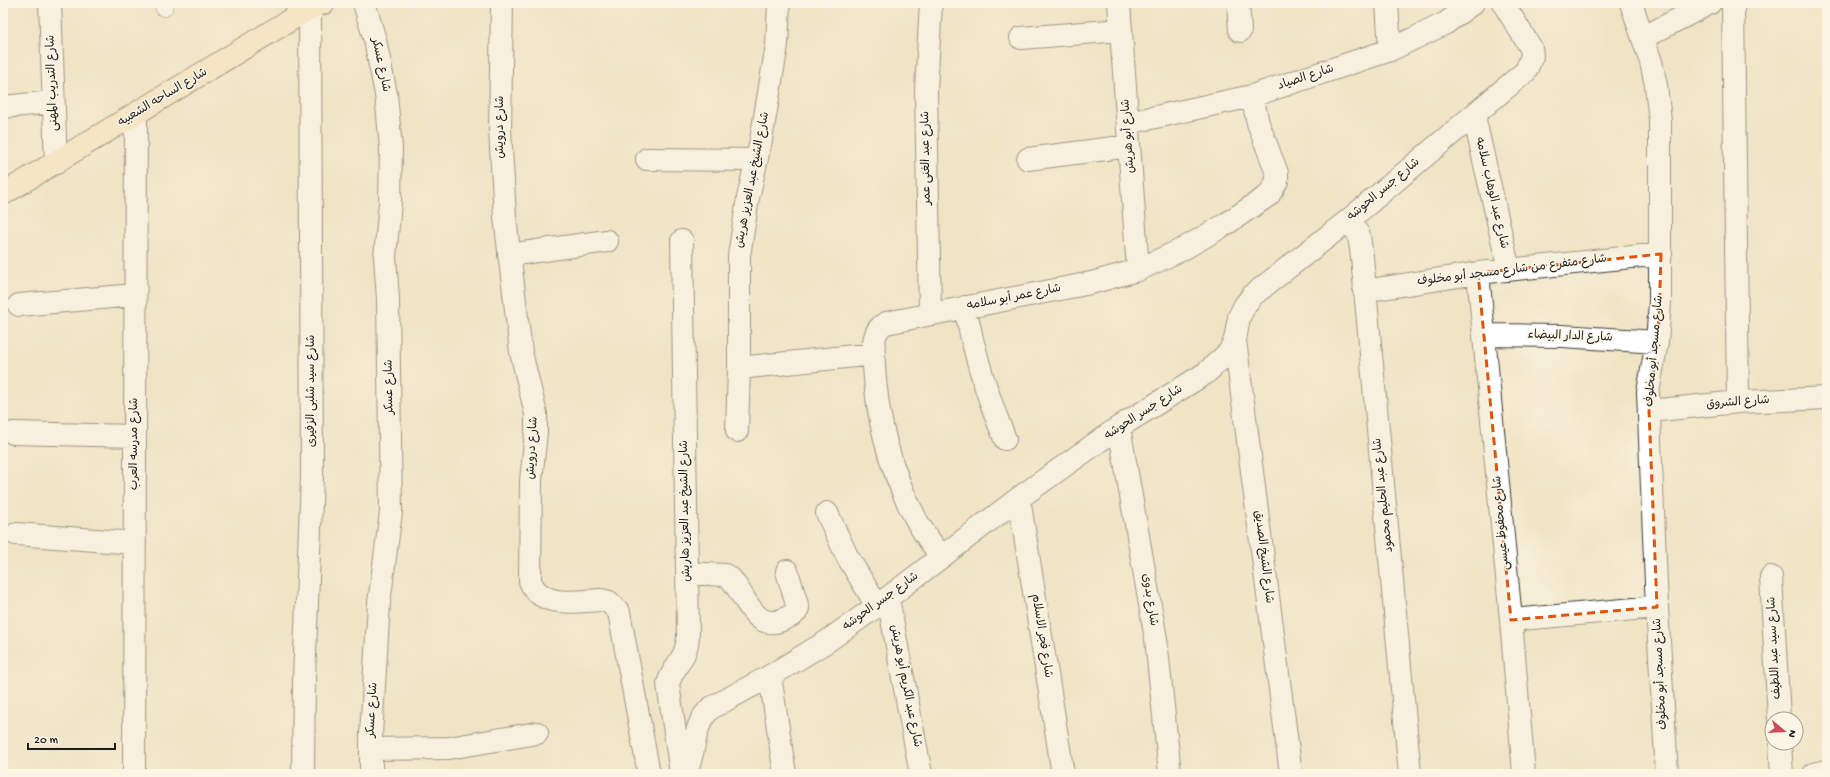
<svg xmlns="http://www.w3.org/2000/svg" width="1830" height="777" viewBox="0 0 1830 777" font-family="'Gochi Hand','Playpen Sans Arabic',sans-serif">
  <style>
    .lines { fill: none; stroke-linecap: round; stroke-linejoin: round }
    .lane-casing { stroke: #3c3a35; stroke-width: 18 }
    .street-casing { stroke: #3c3a35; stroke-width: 24 }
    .secondary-casing { stroke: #3c3a35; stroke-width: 24 }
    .lane { stroke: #fff; stroke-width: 17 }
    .street { stroke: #fff; stroke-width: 22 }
    .secondary { stroke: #fbe6c4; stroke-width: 22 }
    .marked { fill: none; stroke: #de560d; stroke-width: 3; stroke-dasharray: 8 5; stroke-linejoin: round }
    .labels { text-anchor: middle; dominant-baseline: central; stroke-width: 3; stroke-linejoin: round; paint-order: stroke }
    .street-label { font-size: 12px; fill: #1c1c1c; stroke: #fcf5e5 }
  </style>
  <rect width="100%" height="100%" fill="#fcf5e5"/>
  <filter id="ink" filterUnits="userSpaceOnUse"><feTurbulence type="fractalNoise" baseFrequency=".025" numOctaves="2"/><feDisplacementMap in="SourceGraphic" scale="8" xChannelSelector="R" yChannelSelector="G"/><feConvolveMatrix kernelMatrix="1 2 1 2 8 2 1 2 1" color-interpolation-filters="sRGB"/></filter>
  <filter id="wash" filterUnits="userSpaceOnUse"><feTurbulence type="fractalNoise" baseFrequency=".012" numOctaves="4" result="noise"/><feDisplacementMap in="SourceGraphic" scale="16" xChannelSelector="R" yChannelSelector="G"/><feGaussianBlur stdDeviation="0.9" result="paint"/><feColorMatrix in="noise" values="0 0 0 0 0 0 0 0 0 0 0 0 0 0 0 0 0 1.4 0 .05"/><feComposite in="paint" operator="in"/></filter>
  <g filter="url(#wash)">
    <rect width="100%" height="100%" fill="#f0e4c5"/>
  </g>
  <g filter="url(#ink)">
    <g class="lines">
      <g class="lane-casing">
        <path id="lane" d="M164,3V8"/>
      </g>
      <g class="street-casing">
        <path id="street" d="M50,3L56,163
          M364,3L375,40L386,94L391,148L390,203L385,257L388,299L391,512L379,603L371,735V774
          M502,3L500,130L505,217L521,352L536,414V432L531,481L530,581C541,609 577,601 601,600L609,602L619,612L649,774
          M1119,3L1138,270
          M1238,3L1240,31
          M1387,3L1390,50
          M1631,3L1651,62L1656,85L1660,121V302L1657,342L1648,392L1657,607L1667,774
          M1733,3L1738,402
          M1644,37L1710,3
          M1021,38L1121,30
          M3,107L53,102
          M1474,116L1509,270
          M1128,123L1252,96L1390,50L1446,23L1473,3
          M647,159L756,160
          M1028,159L1129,146
          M1350,219L1359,236L1362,257L1410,774
          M509,255L607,241
          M1478,273L1511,620L1524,774
          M1364,291L1478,273L1661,254
          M19,305L135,295
          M965,307C974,353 987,396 1005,439
          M930,314L926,90L931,3
          M1484,335L1562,336L1657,342
          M1235,340L1291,774
          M739,368L874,354
          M1649,411L1738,402L1827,398
          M1119,427L1156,639L1170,774
          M737,431L739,368V256L748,198L761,140L777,45L779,3
          M13,433L135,436
          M1019,498L1063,774
          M827,513L847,556L877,606
          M16,534L135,543
          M941,557C933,545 924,534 917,521C891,473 877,421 874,366C874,351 870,331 886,323L1091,283L1138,270L1183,249L1226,224L1269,195L1277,181V173L1258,123L1252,96
          M687,573L725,575L730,578C745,593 754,634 784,619C790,616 796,615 798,608L787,571
          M1771,577L1779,719
          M888,598L921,774
          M1511,620L1657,607
          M770,676L785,774
          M1780,743L1782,774
          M371,749L449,748L537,733
          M134,774L136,115
          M303,774L304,678L312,478L310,8
          M681,774L668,684C674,664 687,659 688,636L682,241
          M685,774C697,752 691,726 711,708L770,676L826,642L877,606L1019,498L1119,427L1206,373L1229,352L1235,340L1239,317L1245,305L1253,295L1350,219L1526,71L1532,56L1531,48L1503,3
          M1814,774L1827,771"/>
      </g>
      <g class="secondary-casing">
        <path id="secondary" d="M3,194L310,8L324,3"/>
      </g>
      <use href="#lane" class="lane"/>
      <use href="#street" class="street"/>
      <use href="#secondary" class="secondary"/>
    </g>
  </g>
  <path d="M0 0H1830V777H0ZM1661,254L1659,320L1649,411L1657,607L1511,620L1478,273Z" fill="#f0e4c5" fill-opacity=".55" fill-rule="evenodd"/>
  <path class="marked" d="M1661,254L1659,320L1649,411L1657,607L1511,620L1478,273Z"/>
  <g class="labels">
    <g class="street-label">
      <text transform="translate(380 65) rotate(78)">شارع عسكر</text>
      <text transform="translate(1306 78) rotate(-18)">شارع الصياد</text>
      <text transform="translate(53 83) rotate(-92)">شارع التدريب المهنى</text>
      <text transform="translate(163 98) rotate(-31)">شارع الساحه الشعبيه</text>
      <text transform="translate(501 127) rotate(-90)">شارع درويش</text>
      <text transform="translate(1129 136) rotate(-94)">شارع أبو هريش</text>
      <text transform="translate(927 158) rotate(-91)">شارع عبد الغنى عمر</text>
      <text transform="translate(753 180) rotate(-79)">شارع الشيخ عبد العزيز هريش</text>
      <text transform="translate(1384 190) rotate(-40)">شارع جسر الحوشه</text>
      <text transform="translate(1491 193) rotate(77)">شارع عبد الوهاب سلامه</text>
      <text transform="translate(1512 271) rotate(-7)">شارع متفرع من شارع مسجد أبو مخلوف</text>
      <text transform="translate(1014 298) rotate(-11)">شارع عمر أبو سلامه</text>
      <text transform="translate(1570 337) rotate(2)">شارع الدار البيضاء</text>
      <text transform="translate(1655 351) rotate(-85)">شارع مسجد أبو مخلوف</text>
      <text transform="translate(390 387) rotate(-91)">شارع عسكر</text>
      <text transform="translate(312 391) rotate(-90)">شارع سيد شلبى الزفيرى</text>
      <text transform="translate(1738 403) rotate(-4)">شارع الشروق</text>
      <text transform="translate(1144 413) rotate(-33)">شارع جسر الحوشه</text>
      <text transform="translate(135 444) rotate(-90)">شارع مدرسه العرب</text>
      <text transform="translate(533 448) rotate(-87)">شارع درويش</text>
      <text transform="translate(1384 495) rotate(-96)">شارع عبد الحليم محمود</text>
      <text transform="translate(686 511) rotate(-91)">شارع الشيخ عبد العزيز هاريش</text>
      <text transform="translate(1502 523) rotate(-95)">شارع محفوظ عيسى</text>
      <text transform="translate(1263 557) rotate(83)">شارع الشيخ الصديق</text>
      <text transform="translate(1149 600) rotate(81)">شارع بدوى</text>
      <text transform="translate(881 602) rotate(-36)">شارع جسر الحوشه</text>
      <text transform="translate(1041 636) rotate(81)">شارع فجر الاسلام</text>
      <text transform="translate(1775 648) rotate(-93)">شارع سيد عبد اللطيف</text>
      <text transform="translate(1661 674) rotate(-93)">شارع مسجد أبو مخلوف</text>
      <text transform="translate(905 686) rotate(79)">شارع عبد الكريم أبو هريش</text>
      <text transform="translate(373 710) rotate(-87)">شارع عسكر</text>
    </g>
  </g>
  <rect width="1830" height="777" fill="none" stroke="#fcf5e5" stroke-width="16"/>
  <g transform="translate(1784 731) rotate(108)"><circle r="19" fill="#fcf5e5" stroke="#a29e95"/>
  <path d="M0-3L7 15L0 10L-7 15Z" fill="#d1495b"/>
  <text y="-6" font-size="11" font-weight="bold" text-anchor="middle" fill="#1c1c1c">N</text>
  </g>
  <path d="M28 743v6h87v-6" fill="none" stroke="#1c1c1c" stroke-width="2"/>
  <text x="34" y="743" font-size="12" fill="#1c1c1c" stroke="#fcf5e5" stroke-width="3" paint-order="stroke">20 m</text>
</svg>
